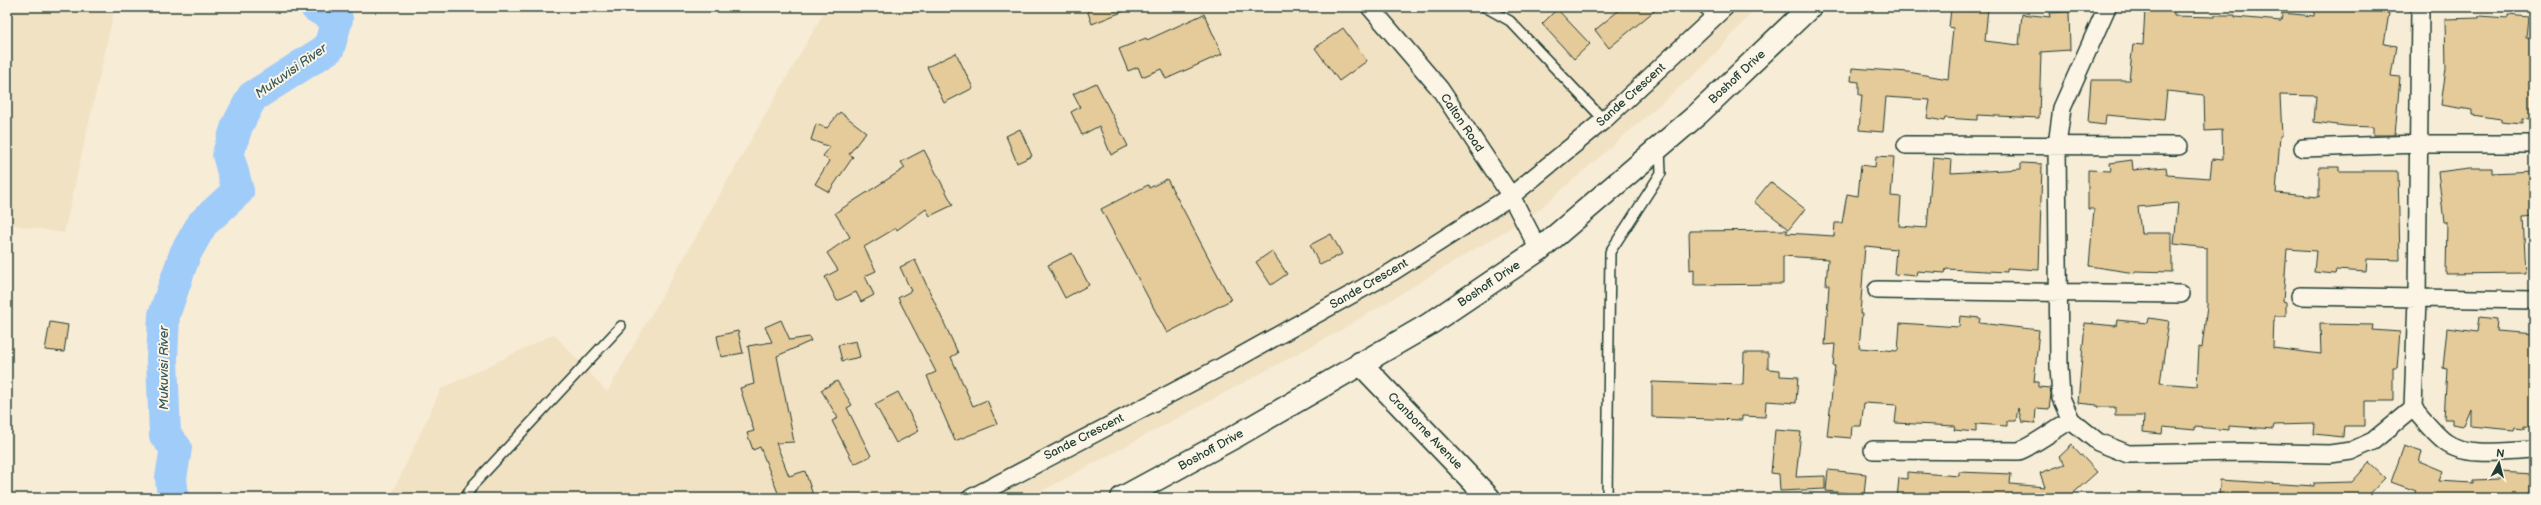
<svg xmlns="http://www.w3.org/2000/svg" width="2541" height="505" viewBox="0 0 2541 505" font-family="'Balsamiq Sans',sans-serif">
  <style>
    .built { fill: #f2e2c4 }
    .lines { fill: none; stroke-linecap: round; stroke-linejoin: round }
    .river { stroke: #a0ccfa; stroke-width: 32 }
    .building { fill: #e5ca9a; stroke: #1f3d34 }
    .service-casing { stroke: #1f3d34; stroke-width: 12 }
    .minor-casing { stroke: #1f3d34; stroke-width: 20 }
    .tertiary-casing { stroke: #1f3d34; stroke-width: 25 }
    .secondary-casing { stroke: #1f3d34; stroke-width: 25 }
    .service { stroke: #fcf5e5; stroke-width: 9 }
    .minor { stroke: #fcf5e5; stroke-width: 17 }
    .tertiary { stroke: #fcf5e5; stroke-width: 22 }
    .secondary { stroke: #fcf5e5; stroke-width: 22 }
    .labels { text-anchor: middle; dominant-baseline: central; stroke-width: 4; stroke-linejoin: round; paint-order: stroke }
    .street-label { font-size: 12px; fill: #1f3d34; stroke: #fcf5e5 }
    .water-label { font-size: 13px; font-style: italic; fill: #395a5c; stroke: #fcf5e5 }
  </style>
  <rect width="100%" height="100%" fill="#f7ecd6"/>
  <filter id="ink" filterUnits="userSpaceOnUse"><feTurbulence type="fractalNoise" baseFrequency=".025" numOctaves="2"/><feDisplacementMap in="SourceGraphic" scale="8" xChannelSelector="R" yChannelSelector="G"/><feConvolveMatrix kernelMatrix="1 2 1 2 8 2 1 2 1" color-interpolation-filters="sRGB"/></filter>
  <g filter="url(#ink)">
    <path class="built" d="M7,7H115L64,233L7,224Z
      M827,7H1757L1703,67L1535,213L1336,333L1029,498H390L441,389L554,334L607,392Z"/>
    <g class="lines">
      <path class="river" d="M173,498L171,478L176,448L165,435L162,359L164,315L185,254L202,224L238,191L228,154L237,126L252,97L329,48L337,19L316,7"/>
    </g>
    <path class="building" d="M1086,7H1132V8L1092,24Z
      M1623,7H1659L1609,48L1595,30Z
      M1971,7H1988L1985,41L2019,45L2022,14L2050,17L2049,13L2069,12L2070,50L2041,52L2039,118L1977,115V120L1945,118L1944,121L1927,118L1930,100L1886,97L1883,132L1859,130L1862,95H1859V82L1851,81L1852,68L1908,72L1948,79L1953,28L1949,27L1951,9L1971,11Z
      M2315,7H2353L2389,13L2384,44L2396,46L2391,76L2400,77L2395,135H2373V127L2346,126L2314,122L2316,96L2280,95L2282,136H2280L2276,193L2319,197V167H2339V171H2398L2400,260L2367,259L2366,272L2336,270L2335,274L2314,272L2316,251L2287,249L2283,301L2286,302V316H2274L2273,348L2321,354L2320,324L2373,325L2372,330L2400,332L2397,368H2393V401H2365V426H2344L2343,437L2314,434L2315,424L2274,425L2273,429L2229,426V430L2195,427V430L2163,427L2162,434L2143,432L2144,416H2115V407H2097V405L2078,403L2085,323L2116,326L2117,320L2148,323L2149,318L2169,321L2160,383L2197,386L2199,347L2202,348L2207,306V248L2174,244L2178,203L2138,207L2141,233H2172V272L2135,271V273L2089,266L2094,209H2088V170L2111,171L2110,163L2132,160L2133,170L2166,167L2167,175L2210,178L2212,159L2223,160L2222,130L2205,131L2204,95L2167,91L2164,120L2106,115L2105,125L2088,123L2091,80H2129L2133,44L2143,45L2145,9L2174,11V16L2215,17V15H2235V17L2281,21L2282,13L2314,16Z
      M1557,9L1590,44L1574,59L1542,24Z
      M1204,14L1222,54L1166,79L1161,69L1142,77L1138,67L1128,71L1119,49L1146,38L1147,40Z
      M2508,15L2528,17L2526,37L2534,38V121L2522,119V124L2501,122V119L2472,115V110L2441,105L2446,68L2445,19L2479,18V16L2508,18Z
      M1343,28L1367,61L1339,81L1315,48Z
      M956,53L973,88L944,103L927,67Z
      M1096,83L1128,146L1111,155L1099,126L1082,135L1071,112L1080,107L1073,94Z
      M840,112L866,132L849,154L853,157L829,192L815,184L829,161L823,156L830,147L811,140L816,124L827,128Z
      M1020,129L1032,156L1017,163L1006,136Z
      M924,150L953,205L930,216L926,209L897,230L896,228L864,247L876,271L865,276L874,295L861,302L856,292L837,301L825,277L838,270L827,253L850,237L835,213L905,168L901,162Z
      M1876,156L1894,157L1891,196L1901,197L1899,226L1927,228L1933,158L1952,160L1951,173L2021,169V163L2042,164L2039,270L2007,268V272L1946,269L1945,273L1917,271L1916,276L1894,274L1896,249L1865,246L1860,314H1862L1859,348L1898,351L1900,323L1959,327L1960,316L1980,318L1979,323L2039,330L2034,382H2038V387L2050,388L2051,394L2049,409L2036,408L2035,423L2022,422L2018,408L2016,421H2007V426L1976,424V432L1954,430L1955,426L1895,423L1897,405L1864,403L1861,426H1852L1851,438L1827,436L1835,366H1833L1835,344L1825,345L1829,285H1826L1828,259L1783,256V284L1694,285V269L1690,270L1689,231L1788,230L1786,233L1834,236L1835,223H1842L1847,194L1858,196L1861,165L1875,167Z
      M2469,168H2492V173L2534,171V216L2523,217L2526,273L2446,274L2447,222H2444L2438,172Z
      M1167,179L1231,300L1167,333L1101,209L1148,185L1149,188Z
      M1770,182L1805,209L1789,229L1754,202Z
      M1331,234L1342,254L1320,265L1310,245Z
      M1272,251L1287,274L1271,285L1256,262Z
      M1072,253L1089,285L1065,298L1048,265Z
      M915,260L958,353L951,357L973,406L987,400L997,424L955,441L927,376L936,372L898,298L911,291L900,267Z
      M2479,317L2497,319L2496,331L2534,334V426L2524,425V428L2515,427L2514,430L2471,426V409L2464,426L2452,424V419H2444L2447,369L2443,368L2447,328L2477,332Z
      M781,320L790,340L809,337L811,341L777,356L794,442L776,443L789,476L805,471L814,498H780L760,447L753,450L747,433L754,431L740,388L754,384L748,346L772,342L765,327Z
      M50,322L68,325L64,352L45,350Z
      M738,331L743,353L721,357L717,336Z
      M856,341L860,357L842,361L838,345Z
      M1744,353H1768V369L1780,370V376L1798,377L1796,403L1766,401L1765,417L1742,416V420L1652,417V382L1743,385Z
      M837,381L852,405L847,408L871,456L854,464L832,421L838,418L821,390Z
      M898,392L919,431L896,443L875,404Z
      M1775,430L1801,432L1796,477L1825,476V489L1780,491L1779,474L1771,473Z
      M2072,445L2097,472L2068,498H1897L1899,478L1907,479V472L1959,476V472L2011,474L2010,484L2045,487L2040,473L2065,464L2059,457Z
      M2404,446L2422,452L2419,461L2443,471L2439,481L2473,483V480L2501,479L2502,472L2531,474L2529,498H2412L2416,491L2391,482Z
      M2369,463L2385,478L2366,498H2219L2220,480L2314,486V483L2352,482Z
      M1828,470L1866,474L1864,495L1826,491Z"/>
    <g class="lines">
      <g class="service-casing">
        <path id="service" d="M1485,7L1510,21L1604,120
          M1702,7L1715,18
          M465,498L473,485L621,326
          M1607,498L1610,252L1661,173L1660,148"/>
      </g>
      <g class="minor-casing">
        <path id="minor" d="M1370,7L1440,89L1511,196L1539,250
          M2107,7L2062,108L2057,145L2059,366L2061,398L2071,420L2098,442L2128,454L2242,452L2330,454L2351,451L2373,441L2413,408L2417,299L2420,7
          M1906,145L2179,146
          M2303,148L2418,144H2534
          M1877,290L2181,294
          M2300,296L2534,300
          M2413,408C2423,419 2433,433 2445,442C2465,458 2509,451 2534,450
          M1873,450L2019,451C2038,443 2053,430 2071,420
          M971,498L1223,366L1392,272L1511,196L1604,120L1725,7"/>
      </g>
      <g class="tertiary-casing">
        <path id="tertiary" d="M1360,363L1489,498"/>
      </g>
      <g class="secondary-casing">
        <path id="secondary" d="M1122,498L1238,435L1428,325L1539,250L1698,114L1810,7"/>
      </g>
      <use href="#service" class="service"/>
      <use href="#minor" class="minor"/>
      <use href="#tertiary" class="tertiary"/>
      <use href="#secondary" class="secondary"/>
    </g>
  </g>
  <g class="labels">
    <g class="street-label">
      <text transform="translate(1737 77) rotate(-43)">Boshoff Drive</text>
      <text transform="translate(1631 95) rotate(-42)">Sande Crescent</text>
      <text transform="translate(1462 123) rotate(56)">Calton Road</text>
      <text transform="translate(1369 284) rotate(-30)">Sande Crescent</text>
      <text transform="translate(1489 284) rotate(-34)">Boshoff Drive</text>
      <text transform="translate(1425 431) rotate(46)">Cranborne Avenue</text>
      <text transform="translate(1084 437) rotate(-27)">Sande Crescent</text>
      <text transform="translate(1211 450) rotate(-29)">Boshoff Drive</text>
    </g>
    <g class="water-label">
      <text transform="translate(291 71) rotate(-35)">Mukuvisi River</text>
      <text transform="translate(164 368) rotate(-90)">Mukuvisi River</text>
    </g>
  </g>
  <rect width="2541" height="505" fill="none" stroke="#fcf5e5" stroke-width="24"/>
  <rect x="12" y="12" width="2517" height="481" fill="none" stroke="#1f3d34" stroke-width="1.5" filter="url(#ink)"/>
  <g transform="translate(2499 463) rotate(7)" stroke="#fcf5e5" stroke-width="3" paint-order="stroke">
  <path d="M0-3L7 15L0 10L-7 15Z" fill="#1f3d34"/>
  <text y="-6" font-size="11" font-weight="bold" text-anchor="middle" fill="#1f3d34">N</text>
  </g>
</svg>
